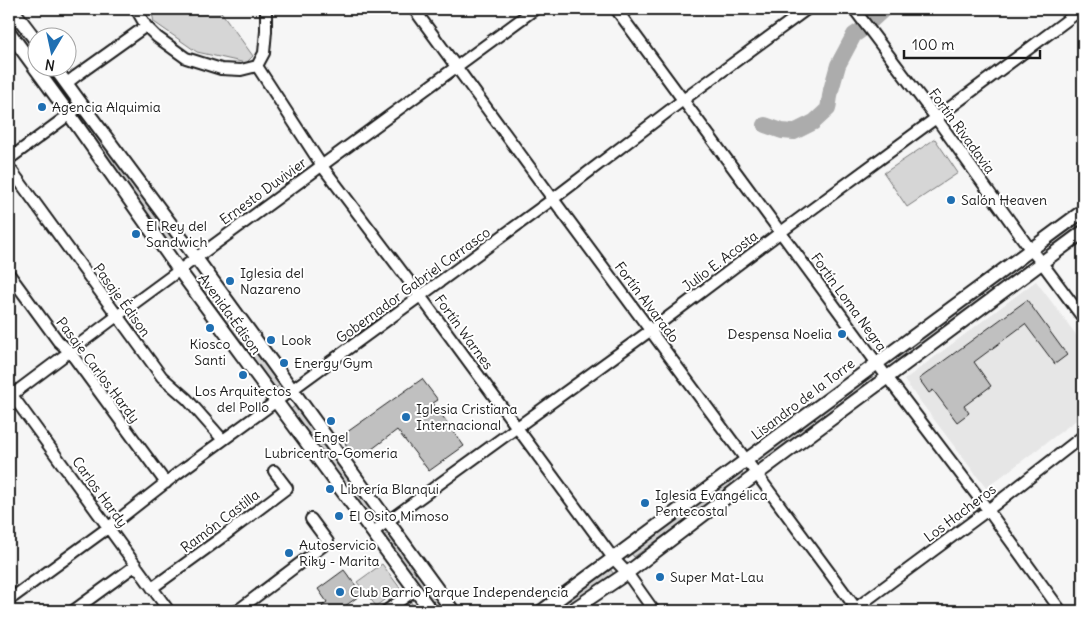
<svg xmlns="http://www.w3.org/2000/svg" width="1092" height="620" viewBox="0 0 1092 620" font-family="Delius,sans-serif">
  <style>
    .built { fill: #e6e6e6 }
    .green { fill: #d6d6d6; stroke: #797979 }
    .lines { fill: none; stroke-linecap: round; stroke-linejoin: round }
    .river { stroke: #acacac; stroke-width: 16 }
    .building { fill: #c0c0c0; stroke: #1c1c1c }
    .minor-casing { stroke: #1c1c1c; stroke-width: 14 }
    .major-casing { stroke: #1c1c1c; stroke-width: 16 }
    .minor { stroke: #fff; stroke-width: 10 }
    .major { stroke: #fff; stroke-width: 12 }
    .poi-dot { fill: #1f6fb2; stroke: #fff; stroke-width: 2 }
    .labels { text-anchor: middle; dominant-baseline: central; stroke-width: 4; stroke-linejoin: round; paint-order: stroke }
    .poi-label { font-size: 14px; fill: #1c1c1c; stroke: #fff; text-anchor: start }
    .street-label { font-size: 14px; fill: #1c1c1c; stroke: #fff }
  </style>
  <rect width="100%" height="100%" fill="#f6f6f6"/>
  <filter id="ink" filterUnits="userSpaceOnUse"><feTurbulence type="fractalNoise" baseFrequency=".02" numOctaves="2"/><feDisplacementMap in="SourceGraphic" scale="10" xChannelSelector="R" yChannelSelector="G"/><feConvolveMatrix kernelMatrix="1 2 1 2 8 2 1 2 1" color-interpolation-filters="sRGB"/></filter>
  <g filter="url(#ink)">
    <path class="built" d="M1036,281L1083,344V415L986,488L904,380Z"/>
    <path class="green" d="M151,9H219L253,56L246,63L197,52L154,22Z
      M9,13L37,53V65L9,26Z
      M87,121L177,242L170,246L81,125Z
      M935,139L958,173L907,207L884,173Z
      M1083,219V224L1051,248L1048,244Z
      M1023,263L1026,268L897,360L894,356Z
      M202,276L280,385L274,389L196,280Z
      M869,374L873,379L766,460L762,455Z
      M296,405L375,515L369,519L290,410Z
      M740,472L744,477L634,557L630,552Z
      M388,533L447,611H438L382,537Z
      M382,564L400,588L376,606L357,582Z
      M610,569L614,574L563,611H553Z
      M410,601L417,611H395Z"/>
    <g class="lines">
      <path class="river" d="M872,20L884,9
        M765,125L782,131L794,132L814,122L828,109L831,90L838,65L854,35L860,31"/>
    </g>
    <path class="building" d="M1027,300L1067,355L1055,364L1025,324L974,362L991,386L964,406L969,413L957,422L933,390L929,393L919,379Z
      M422,379L438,400L433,403L464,446L429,471L397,430L359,459L353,455L347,448L343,435Z
      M344,570L362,594L338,611H326L322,606L327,602L318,589Z"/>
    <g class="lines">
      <g class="minor-casing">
        <path id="minor" d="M136,9L146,26L157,37L186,58L221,69L241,70L257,66L264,53L266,31V9
          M414,9L553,199L858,611
          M616,9L887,377L988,510L1061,611
          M854,9L936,118L1030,249L1042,263L1083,318
          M257,66L322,166L421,297L613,558L627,573L654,611
          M67,83L76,76L146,26
          M9,159L82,105
          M9,167L162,377L187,399L223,440
          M9,274L58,341L70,352L166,483
          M9,391L169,611
          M9,397L117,316L535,9
          M373,532L651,330L781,232L936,118L1082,9
          M152,588L225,535L287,488L274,471
          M9,600L109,527L178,473L553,199L683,100L807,9
          M73,611L136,565
          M237,611L328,542L311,519
          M386,611L415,590
          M852,611L988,510L1083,436"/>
      </g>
      <g class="major-casing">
        <path id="major" d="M12,9L38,43
          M9,32L69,114L179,270L431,611
          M55,68L82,105L196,258L453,611
          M542,611L1083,211
          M571,611L627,573L757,474L1083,232"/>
      </g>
      <use href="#minor" class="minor"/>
      <use href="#major" class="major"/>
    </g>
  </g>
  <g class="poi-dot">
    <circle cx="42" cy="107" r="5"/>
    <circle cx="951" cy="200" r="5"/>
    <circle cx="136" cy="234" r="5"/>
    <circle cx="230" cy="281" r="5"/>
    <circle cx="210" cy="328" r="5"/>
    <circle cx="842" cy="334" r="5"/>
    <circle cx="271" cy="340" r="5"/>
    <circle cx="284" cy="363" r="5"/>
    <circle cx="243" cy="375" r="5"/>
    <circle cx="406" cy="417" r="5"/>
    <circle cx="331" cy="421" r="5"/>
    <circle cx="330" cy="489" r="5"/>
    <circle cx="645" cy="503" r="5"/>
    <circle cx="339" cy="516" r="5"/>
    <circle cx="289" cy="553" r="5"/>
    <circle cx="660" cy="577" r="5"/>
    <circle cx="340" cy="592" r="5"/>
  </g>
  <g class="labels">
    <g class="poi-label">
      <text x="52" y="107">Agencia Alquimia</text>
      <text x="961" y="200">Salón Heaven</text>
      <text x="146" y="226">El Rey del<tspan x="146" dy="16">Sandwich</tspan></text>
      <text x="240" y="273">Iglesia del<tspan x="240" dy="16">Nazareno</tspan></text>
      <text x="832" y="334" text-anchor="end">Despensa Noelia</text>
      <text x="281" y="340">Look</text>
      <text x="210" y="344" text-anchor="middle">Kiosco<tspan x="210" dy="16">Santi</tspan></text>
      <text x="294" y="363">Energy Gym</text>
      <text x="243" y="391" text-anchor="middle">Los Arquitectos<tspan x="243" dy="16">del Pollo</tspan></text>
      <text x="416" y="409">Iglesia Cristiana<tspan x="416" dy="16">Internacional</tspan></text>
      <text x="331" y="437" text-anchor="middle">Engel<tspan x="331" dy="16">Lubricentro-Gomeria</tspan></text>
      <text x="340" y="489">Librería Blanqui</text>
      <text x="655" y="495">Iglesia Evangélica<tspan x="655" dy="16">Pentecostal</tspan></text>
      <text x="349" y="516">El Osito Mimoso</text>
      <text x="299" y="545">Autoservicio<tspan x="299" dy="16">Riky - Marita</tspan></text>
      <text x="670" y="577">Super Mat-Lau</text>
      <text x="350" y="592">Club Barrio Parque Independencia</text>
    </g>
    <g class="street-label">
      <text transform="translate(962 131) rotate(54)">Fortín Rivadavia</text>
      <text transform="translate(263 191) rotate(-36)">Ernesto Duvivier</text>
      <text transform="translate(720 261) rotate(-37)">Julio E. Acosta</text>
      <text transform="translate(413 285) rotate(-36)">Gobernador Gabriel Carrasco</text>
      <text transform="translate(122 300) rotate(54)">Pasaje Édison</text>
      <text transform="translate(647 302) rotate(53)">Fortín Alvarado</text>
      <text transform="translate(849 302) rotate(54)">Fortín Loma Negra</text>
      <text transform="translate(230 314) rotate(54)">Avenida Édison</text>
      <text transform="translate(464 332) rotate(54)">Fortín Warnes</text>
      <text transform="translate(98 370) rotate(53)">Pasaje Carlos Hardy</text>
      <text transform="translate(803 399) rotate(-37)">Lisandro de la Torre</text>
      <text transform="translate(100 492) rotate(54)">Carlos Hardy</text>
      <text transform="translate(960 513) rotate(-37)">Los Hacheros</text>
      <text transform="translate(220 521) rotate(-37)">Ramón Castilla</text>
    </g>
  </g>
  <rect width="1092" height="620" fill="none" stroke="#fff" stroke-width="30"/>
  <rect x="15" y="15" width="1062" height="590" fill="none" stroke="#1c1c1c" stroke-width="2" filter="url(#ink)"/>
  <g transform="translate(52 52) rotate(189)"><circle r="24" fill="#ffffff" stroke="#a4a4a4"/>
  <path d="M0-4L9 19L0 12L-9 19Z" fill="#1f6fb2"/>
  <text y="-8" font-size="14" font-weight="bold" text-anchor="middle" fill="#1c1c1c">N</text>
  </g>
  <path d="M904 50v8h136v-8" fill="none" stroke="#1c1c1c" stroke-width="2.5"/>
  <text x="912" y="50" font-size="15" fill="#1c1c1c" stroke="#ffffff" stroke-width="4" paint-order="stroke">100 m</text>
</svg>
